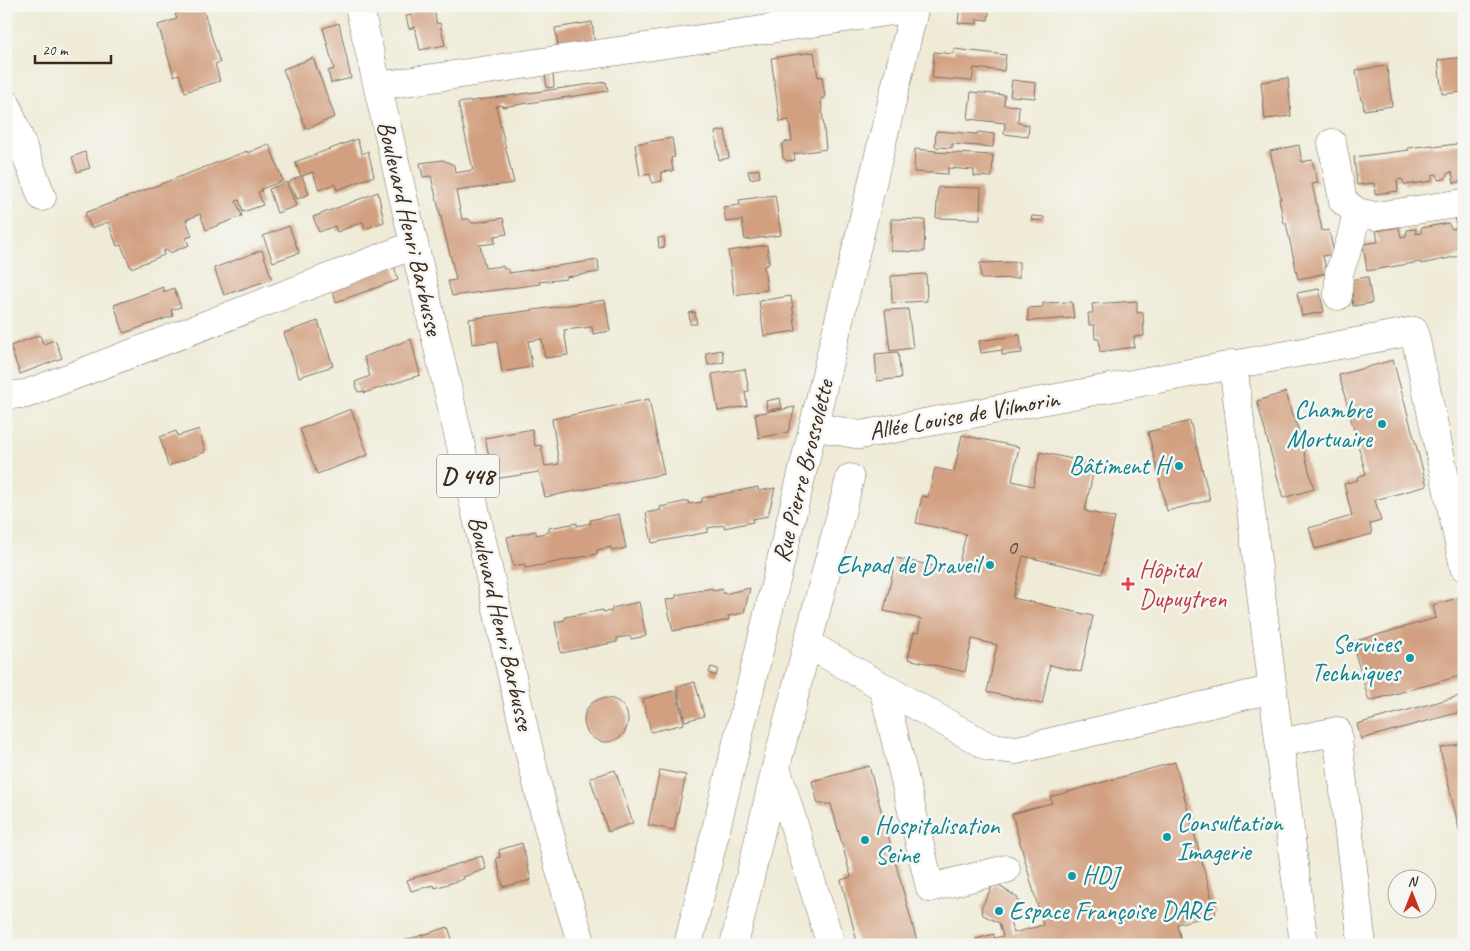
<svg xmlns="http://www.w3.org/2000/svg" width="1470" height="951" viewBox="0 0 1470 951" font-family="Caveat,sans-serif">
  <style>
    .building { fill: #d2a081 }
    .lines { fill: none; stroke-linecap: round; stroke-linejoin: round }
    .minor-casing { stroke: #7a6e5f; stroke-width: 29 }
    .major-casing { stroke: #7a6e5f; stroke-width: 29 }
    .minor { stroke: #fff; stroke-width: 28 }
    .major { stroke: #fff; stroke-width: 28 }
    .culture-dot { fill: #0f9aa8; stroke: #f6f6f2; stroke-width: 2 }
    .health-dot { fill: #e0444e; stroke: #f6f6f2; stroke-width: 2 }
    .labels { text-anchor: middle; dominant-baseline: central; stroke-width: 5; stroke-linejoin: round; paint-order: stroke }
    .number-label { font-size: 22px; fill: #614837 }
    .shield { fill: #f6f6f2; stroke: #73675e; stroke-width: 1 }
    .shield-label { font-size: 24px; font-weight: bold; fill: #3b2a1e }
    .street-label { font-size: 25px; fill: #3b2a1e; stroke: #f6f6f2 }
    .culture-label { font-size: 25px; fill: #0d838f; stroke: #f6f6f2; text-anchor: end }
    .health-label { font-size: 25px; fill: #be3a42; stroke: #f6f6f2; text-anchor: start }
  </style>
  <rect width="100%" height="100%" fill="#f6f6f2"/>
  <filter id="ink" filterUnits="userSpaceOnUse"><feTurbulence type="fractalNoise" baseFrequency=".02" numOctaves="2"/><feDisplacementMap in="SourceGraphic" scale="10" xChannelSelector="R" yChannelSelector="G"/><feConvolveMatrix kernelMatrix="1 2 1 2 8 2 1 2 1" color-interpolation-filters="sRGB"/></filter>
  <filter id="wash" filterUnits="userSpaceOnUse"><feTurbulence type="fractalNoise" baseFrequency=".0096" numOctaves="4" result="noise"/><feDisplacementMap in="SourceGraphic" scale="20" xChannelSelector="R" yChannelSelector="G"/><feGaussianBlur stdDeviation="1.12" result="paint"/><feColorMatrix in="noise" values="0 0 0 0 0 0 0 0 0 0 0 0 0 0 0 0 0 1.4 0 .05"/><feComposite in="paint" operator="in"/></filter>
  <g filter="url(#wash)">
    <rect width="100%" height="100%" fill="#efebd7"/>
    <g id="blocks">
      <path class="building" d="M202,6L220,63L215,64L220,81L185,92L179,74L174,76L158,25L177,19L175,14Z
        M383,6H407V7L384,11Z
        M410,6H433L437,24L440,23L445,45L420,50L415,27L409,29L406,16L412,15Z
        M960,6H990L988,20L977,19V24L958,23Z
        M592,22L595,45L559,51L555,28Z
        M339,23L351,78L331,83L328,71L334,69L323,28Z
        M954,49L1006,55L1004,71L974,68L972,81L932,78L934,52L954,54Z
        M814,52L818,77L822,76L825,97L821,99L826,149L794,154L795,160L787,161L783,158L782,145L785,142L792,141L789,120L780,122L771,58Z
        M1464,57V92L1442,94L1438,60Z
        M313,58L335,117L306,129L283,69Z
        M1387,66L1392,106L1364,110L1363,100H1361L1356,70Z
        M553,73L554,87L547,88L545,74Z
        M1288,78L1291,116L1265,119L1261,82Z
        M1012,80L1036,83L1035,98L1010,96Z
        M606,82L608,91L502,107V105L496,106L514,183L456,191L462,219H469L472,223L503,218L507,234L494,236L495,243L480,245L485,268L503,266L504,269H508L509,273L598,260L599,272L566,277V279L539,282L540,284L452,296L448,281L456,280L431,176L423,177L420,163L443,160L454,165L455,173L473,170L458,103Z
        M971,92L1005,95L1004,105L1019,106L1018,123L1029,125L1028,137L1004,134L1005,123L968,119Z
        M725,130L729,158L719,160L715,132Z
        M936,131L977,134L978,132L994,134L993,147L952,144V148L935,147Z
        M672,138L675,157L671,158L673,171L661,172L662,181L652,183L650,174L640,176L635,144Z
        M357,139L362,154L368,151L374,176L337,190L335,184L319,190L313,172L302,176L309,194L297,199L290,181L301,176L295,162Z
        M1464,143V181L1454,183L1452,172L1448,173L1445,179L1438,180L1437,174L1432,175V181L1405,185L1402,179L1397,180L1398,191L1375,194L1374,183L1357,185L1354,157L1409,150L1408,148L1433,145V147Z
        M269,144L283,181L261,189L262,191L258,192L263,205L243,212L239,200L236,201L242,216L206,230L200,214L186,220L192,236L186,238L189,245L170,253L168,250L163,251L164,255L131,268L121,245L117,246L108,222L91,228L85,213L247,151V153Z
        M1299,145L1302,162L1312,160L1318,183L1312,184L1321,225L1322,231L1329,230L1334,254L1323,256L1327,273L1298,279L1286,223L1284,224L1279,199H1281L1270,151Z
        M915,149L936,151L935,152L993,155L992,177L974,176V170L948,168V174L914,172Z
        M85,152L90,168L77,172L72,157Z
        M759,169L760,177L750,179L748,171Z
        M287,182L296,206L277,213L269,189Z
        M938,187L981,188L980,219L936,218Z
        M378,192L384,222L365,229L363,222L337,232L335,226L319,232L313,217Z
        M775,195L781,235L745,240L742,220L726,222L723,207L740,205L739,200Z
        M1032,216L1044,217V220H1031Z
        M1464,216V255L1421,264L1420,262L1367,271L1363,244L1378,242L1376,231L1399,227L1401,237L1406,236L1407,230L1416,229V234L1421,233V228L1448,223L1452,229L1457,228L1455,218Z
        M891,219L925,220L924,252L891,251Z
        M289,226L299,253L273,262L263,236Z
        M664,237L665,247L659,248L658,238Z
        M767,245L769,264L764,266L767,290L734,295L728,251Z
        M262,250L272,279L224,295L214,268Z
        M1019,262V278L981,279L980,263Z
        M394,266L398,280L336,302L332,289Z
        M926,274L927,301L892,303L891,276Z
        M1368,277L1372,303L1353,306L1349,280Z
        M163,287L164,292L174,288L181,307L171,310L173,316L124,333L114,305Z
        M1319,289L1324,312L1302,316L1297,293Z
        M791,296L796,331L764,336L759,301Z
        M605,300L610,331L593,334L592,327L564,330L568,355L545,358L542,339L528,341L532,367L502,372L497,341L472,344L469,319Z
        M1137,301V313L1143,312L1144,336L1134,337V347L1100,352L1099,339H1095L1094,325H1089L1088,313H1093L1092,304Z
        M1072,302L1074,318L1028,321V308L1043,307V303Z
        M908,309L913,348L890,351L885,310Z
        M695,312L697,324H690L689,313Z
        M318,321L333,366L299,377L284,333Z
        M40,335L43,344L55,340L62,358L20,374L10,346Z
        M1020,335L1022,353L1002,355V350L981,353L979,341Z
        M411,339L420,375L364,393V391L358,392L355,382L370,376L364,357Z
        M722,350L724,362L708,365L706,353Z
        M898,352L901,378L877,381L875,354Z
        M1393,360L1427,486L1375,500L1381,521L1370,524L1372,534L1315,549L1309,528L1352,516L1344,484L1358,480L1357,477L1366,474L1339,375Z
        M745,369L749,391L745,392L747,406L718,411L712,374Z
        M1286,392L1292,415L1294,414L1314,489L1283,498L1257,401Z
        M780,398L782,408L767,410L766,401Z
        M649,399L664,474L545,497L539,472L494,479L485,438L532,429L535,446L541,445L545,466L559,464L552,419Z
        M795,407L788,432L759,438L755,414Z
        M351,409L368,455L317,474L300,429Z
        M1190,421L1210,500L1167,511L1148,432Z
        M199,429L205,452L168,466L160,437L176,431L178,436Z
        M962,435L1019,447L1012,481L1033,486L1040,452L1095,464L1085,511L1115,518L1102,574L1023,556L1013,598L1093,616L1081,672L1050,665L1042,704L987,692L997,645L972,639L965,672L908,659L914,632L918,633L921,619L884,611L896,558L957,571L966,534L916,523L922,496L928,497L935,468L954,472Z
        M758,487V491L775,488L768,516L752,519L753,522L724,528V525L708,528V532L652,543L646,513L661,510L660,507L688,501L689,504L702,502V498Z
        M619,514L626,548L612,551L611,547L597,550V554L531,567L525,568V564L513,566L507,537L536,531V535L549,532V528L577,523V526L591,523L590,520Z
        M712,588L713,591L723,589L724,594L750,588L744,613L728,616L729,620L673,631L666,600L676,598V595Z
        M1464,596V675L1369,701L1352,642L1436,618L1433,605Z
        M639,602L646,636L631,639L630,636L617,638V642L561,653L555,622L565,620V617L603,610V612L612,611V608Z
        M711,667L718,669L716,676L709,673Z
        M695,682L704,716L685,721L677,687Z
        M676,690L684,724L651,732L643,699Z
        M1463,695L1464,711L1361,739L1357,724Z
        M584 720a22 22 0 1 1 44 0a22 22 0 1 1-44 0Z
        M1464,743V846H1463L1440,748Z
        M1175,762L1216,914L1177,924L1182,945H977L976,939L994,934V938L1003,936L999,923L983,915L981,908L994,883L1017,897L1019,905L1010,921L1013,933L1043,925L1012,814L1052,803L1050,797Z
        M869,766L918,945H858L841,880L851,877L831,804H818L812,781Z
        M615,770L633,823L608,832L590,778Z
        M660,770L686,775L674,830L648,825Z
        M522,843L531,880L503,887L496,858L500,857L499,850Z
        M482,856L486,869L463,877L464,879L435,888L434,885L411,891L407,880Z
        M448,927L454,945H404L403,941Z
        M941,941L943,945H929V944Z"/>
    </g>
  </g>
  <g filter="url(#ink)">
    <use href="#blocks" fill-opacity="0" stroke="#7a6e5f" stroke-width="1"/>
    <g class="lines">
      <g class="minor-casing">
        <path id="minor" d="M378,86L914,8
          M6,103L42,197
          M1332,143L1343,201L1357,212L1375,216L1464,203
          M1338,296L1339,273L1350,242L1357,212
          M1233,364L1304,945
          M7,395L26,394L414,245
          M813,426L860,435L1414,331L1464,567
          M808,644L883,687L930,888L1006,869
          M883,687L989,747L1017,750L1273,689
          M1280,743L1337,731L1362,945
          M776,767L831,945
          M688,945L915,6
          M734,945L776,767L850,478"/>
      </g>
      <g class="major-casing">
        <path id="major" d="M359,6C394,157 430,308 464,460C501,621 532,787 582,945"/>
      </g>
      <use href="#minor" class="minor"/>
      <use href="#major" class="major"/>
    </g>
  </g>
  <g class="culture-dot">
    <circle cx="1382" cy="424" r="5"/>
    <circle cx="1179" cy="466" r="5"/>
    <circle cx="990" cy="565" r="5"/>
    <circle cx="1410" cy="658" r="5"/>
    <circle cx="1167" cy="837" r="5"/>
    <circle cx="865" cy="840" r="5"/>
    <circle cx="1072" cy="876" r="5"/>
    <circle cx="999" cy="911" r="5"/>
  </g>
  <path class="health-dot" d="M1125.5 576.5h5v5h5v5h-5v5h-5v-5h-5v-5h5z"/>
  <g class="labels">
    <g class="number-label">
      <text x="1012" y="547">0</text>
    </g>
    <rect class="shield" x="437" y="454.5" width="62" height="43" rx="4"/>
    <g class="shield-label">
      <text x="468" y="476">D 448</text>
    </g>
    <g class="street-label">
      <text transform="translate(410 228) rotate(77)">Boulevard Henri Barbusse</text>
      <text transform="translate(964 415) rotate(-10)">Allée Louise de Vilmorin</text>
      <text transform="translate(803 471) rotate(-76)">Rue Pierre Brossolette</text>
      <text transform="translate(501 623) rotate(77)">Boulevard Henri Barbusse</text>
    </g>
    <g class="culture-label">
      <text x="1372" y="410">Chambre<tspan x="1372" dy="29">Mortuaire</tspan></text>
      <text x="1169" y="466">Bâtiment H</text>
      <text x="980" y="565">Ehpad de Draveil</text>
      <text x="1400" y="644">Services<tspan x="1400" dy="29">Techniques</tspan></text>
      <text x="1177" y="823" text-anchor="start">Consultation<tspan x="1177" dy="29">Imagerie</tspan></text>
      <text x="875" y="826" text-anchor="start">Hospitalisation<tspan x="875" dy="29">Seine</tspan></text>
      <text x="1082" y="876" text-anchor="start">HDJ</text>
      <text x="1009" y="911" text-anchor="start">Espace Françoise DARE</text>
    </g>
    <g class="health-label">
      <text x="1139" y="570">Hôpital<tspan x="1139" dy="29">Dupuytren</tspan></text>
    </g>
  </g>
  <rect width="1470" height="951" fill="none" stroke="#f6f6f2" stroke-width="25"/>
  <g transform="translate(1412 894)"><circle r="24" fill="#f6f6f2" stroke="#aba49d"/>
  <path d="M0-4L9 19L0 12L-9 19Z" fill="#c8321e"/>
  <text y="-8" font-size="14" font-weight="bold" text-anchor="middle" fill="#3b2a1e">N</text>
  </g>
  <path d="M35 55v8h76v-8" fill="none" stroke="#3b2a1e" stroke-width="2.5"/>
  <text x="42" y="55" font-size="15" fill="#3b2a1e" stroke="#f6f6f2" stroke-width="4" paint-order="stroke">20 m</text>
</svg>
